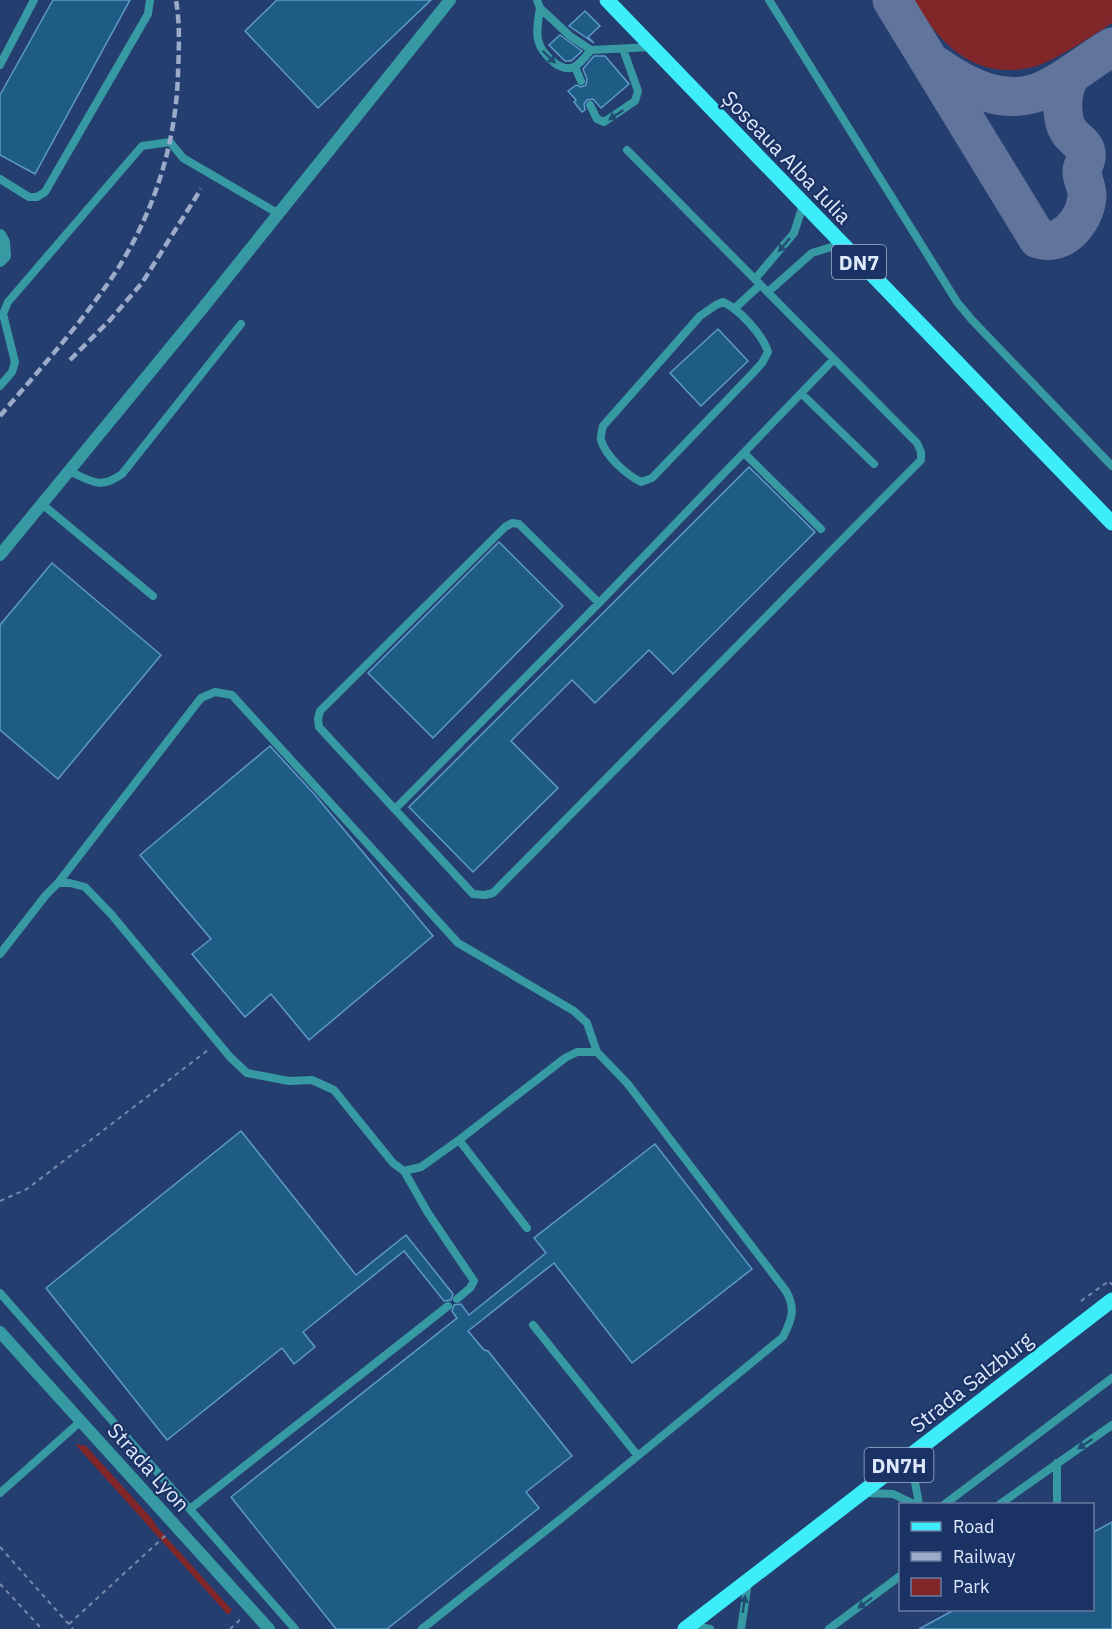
<svg xmlns="http://www.w3.org/2000/svg" width="1112" height="1629" viewBox="0 0 1112 1629" font-family="'IBM Plex Sans',sans-serif">
  <style>
    .green { fill: #812629 }
    .lines { fill: none; stroke-linecap: round; stroke-linejoin: round }
    .taxiway { stroke: #60749c; stroke-width: 39 }
    .building { fill: #1e5c86; stroke: #5e9ac7; stroke-width: 1.5 }
    .path { stroke: #778aae; stroke-width: 2; stroke-dasharray: 4.5 4.5; stroke-linecap: butt }
    .lane { stroke: #379aa2; stroke-width: 8 }
    .street { stroke: #379aa2; stroke-width: 12 }
    .primary { stroke: #3dedfa; stroke-width: 15 }
    .rail { stroke: #9babc9; stroke-width: 4.5; stroke-dasharray: 9 4.5; stroke-linecap: butt }
    .oneway { fill: #214d74 }
    .labels { text-anchor: middle; dominant-baseline: central; stroke-width: 4.5; stroke-linejoin: round; paint-order: stroke }
    .shield { fill: #1a3364; stroke: #a3b2ce; stroke-width: 1.5 }
    .shield-label { font-size: 20px; font-weight: bold; fill: #dee8fb }
    .street-label { font-size: 21px; fill: #dee8fb; stroke: #1a3364 }
  </style>
  <rect width="100%" height="100%" fill="#243e70"/>
  <path class="green" d="M913,0H1112V23C1089,38 1065,54 1040,65C1032,68 1022,69 1013,70C965,72 937,38 913,0Z
    M75,1444L86,1446L153,1520L157,1527L232,1610L228,1615Z"/>
  <g class="lines">
    <path class="taxiway" d="M892,0L1038,239C1063,248 1085,220 1087,197C1088,188 1081,178 1082,170C1083,164 1088,159 1086,152C1084,141 1067,138 1064,119C1061,102 1063,89 1071,74
      M935,65C968,88 1006,108 1046,89C1069,78 1090,60 1112,47"/>
  </g>
  <path class="building" d="M53,0H130L35,174L0,155V95Z
    M277,0H431L318,108L245,31Z
    M585,11L600,26L588,37L594,43L569,26Z
    M560,35L582,51L571,61H565L549,45Z
    M594,56H605L629,84L601,108L593,99L587,100L584,104L585,110L582,112L574,102L576,100L568,91L576,85L581,87L586,85L587,79L583,69Z
    M718,329L748,361L701,406L670,373Z
    M749,467L815,532L673,674L649,650L595,703L572,680L511,741L558,788L473,872L409,807Z
    M499,542L563,606L433,738L368,673Z
    M52,563L161,655L58,779L0,730V625Z
    M270,746L315,795L433,936L309,1040L271,994L245,1017L192,954L211,939L140,855Z
    M241,1131L356,1275L406,1235L453,1294L451,1300L444,1301L404,1251L303,1332L315,1347L294,1364L282,1348L167,1440L46,1288Z
    M655,1144L752,1269L632,1363L554,1263L468,1331L484,1350L488,1351L572,1456L526,1492L539,1508L387,1629H336L231,1497L457,1318L452,1311L454,1305L461,1304L469,1315L546,1253L534,1238Z
    M1112,1522V1629H919L954,1610H1092V1533Z"/>
  <g class="lines">
    <path class="path" d="M0,1201L27,1189L208,1050
      M1081,1301L1109,1281L1112,1285
      M0,1547L73,1629
      M0,1584L42,1629
      M69,1624L166,1535
      M230,1629L243,1617"/>
    <path class="lane" d="M537,0L540,8L570,36L591,50L652,47
      M769,0L957,302L972,320L1112,466
      M540,8C536,34 533,46 556,64C561,67 568,70 574,67C580,64 587,55 591,50
      M0,65L34,0
      M575,67L581,81
      M590,105L597,119L604,122L635,101L638,91L623,49
      M0,179L29,197H37L45,192L148,14L150,0
      M755,279L794,233L803,205
      M768,292L812,253L841,244
      M723,302C739,309 763,335 768,352L762,363L752,374L652,478L641,482C627,475 606,457 601,440C600,436 602,431 603,426L700,316L716,305Z
      M735,308L760,285
      M0,386L12,372L15,362L3,314L8,302L142,146L170,142L183,158L279,214
      M802,394L874,464
      M744,453L821,529
      M69,471C91,481 100,490 122,474L241,324
      M42,504L153,596
      M599,603L519,524L512,523L505,527L320,711L318,719L319,727L473,894L485,895L493,893L921,460V452L917,443L627,150
      M395,809L599,603L834,359
      M58,883L201,698L215,692L232,695L458,943L574,1011L587,1023L597,1052
      M0,954L46,895L58,883H70L85,887L111,914L230,1057L247,1073L289,1081L312,1080L334,1090L393,1163L404,1171L421,1167L459,1140L565,1058L577,1052H597L627,1083L786,1291C796,1309 792,1319 783,1337L568,1513L422,1629
      M459,1140L527,1228
      M404,1171L428,1213L474,1281L470,1288L457,1299
      M0,1293L295,1629
      M533,1325L638,1456
      M914,1453V1477L919,1504
      M0,1493L81,1421
      M864,1493L893,1494L914,1504
      M945,1504L1112,1378
      M1000,1504L1112,1425
      M1057,1504V1463
      M190,1509L448,1306
      M691,1625L710,1629
      M741,1629L748,1582
      M829,1629L900,1576"/>
    <path class="street" d="M0,235L4,242L5,256L0,261
      M0,555L202,309L450,0
      M0,1332L269,1629"/>
    <path class="primary" d="M607,0L1112,523
      M685,1629L1112,1300"/>
    <path class="rail" d="M70,360L110,320L142,283L201,189
      M0,416C34,376 70,336 101,293C148,230 176,152 178,73C179,49 180,23 176,0"/>
  </g>
  <defs><path id="oneway-solid" d="M-6-.8H1V-3.2L6.5 0L1 3.2V.8H-6Z" transform="scale(1.5)"/></defs>
  <g class="oneway">
    <use href="#oneway-solid" transform="translate(549 57) rotate(44)"/>
    <use href="#oneway-solid" transform="translate(616 115) rotate(146)"/>
    <use href="#oneway-solid" transform="translate(784 245) rotate(130)"/>
    <use href="#oneway-solid" transform="translate(1085 1444) rotate(146)"/>
    <use href="#oneway-solid" transform="translate(865 1603) rotate(143)"/>
    <use href="#oneway-solid" transform="translate(744 1604) rotate(-81)"/>
  </g>
  <g class="labels">
    <g class="shield">
      <rect x="832" y="245" width="54" height="34" rx="4.5"/>
      <rect x="864.5" y="1448" width="69" height="34" rx="4.5"/>
    </g>
    <g class="shield-label">
      <text x="859" y="262">DN7</text>
      <text x="899" y="1465">DN7H</text>
    </g>
    <g class="street-label">
      <text transform="translate(787 157) rotate(46)">Șoseaua Alba Iulia</text>
      <text transform="translate(971 1382) rotate(-38)">Strada Salzburg</text>
      <text transform="translate(149 1467) rotate(48)">Strada Lyon</text>
    </g>
  </g>
  <rect x="899" y="1503" width="195" height="108" fill="#1a3364" stroke="#687ba0" stroke-width="1.5"/>
  <rect x="911" y="1522" width="30" height="9" fill="#3dedfa" stroke="#687ba0" stroke-width="1.5"/>
  <text x="953" y="1533" font-size="18" fill="#dee8fb">Road</text>
  <rect x="911" y="1552" width="30" height="9" fill="#9babc9" stroke="#687ba0" stroke-width="1.5"/>
  <text x="953" y="1563" font-size="18" fill="#dee8fb">Railway</text>
  <rect x="911" y="1578" width="30" height="18" fill="#812629" stroke="#687ba0" stroke-width="1.5"/>
  <text x="953" y="1593" font-size="18" fill="#dee8fb">Park</text>
</svg>
